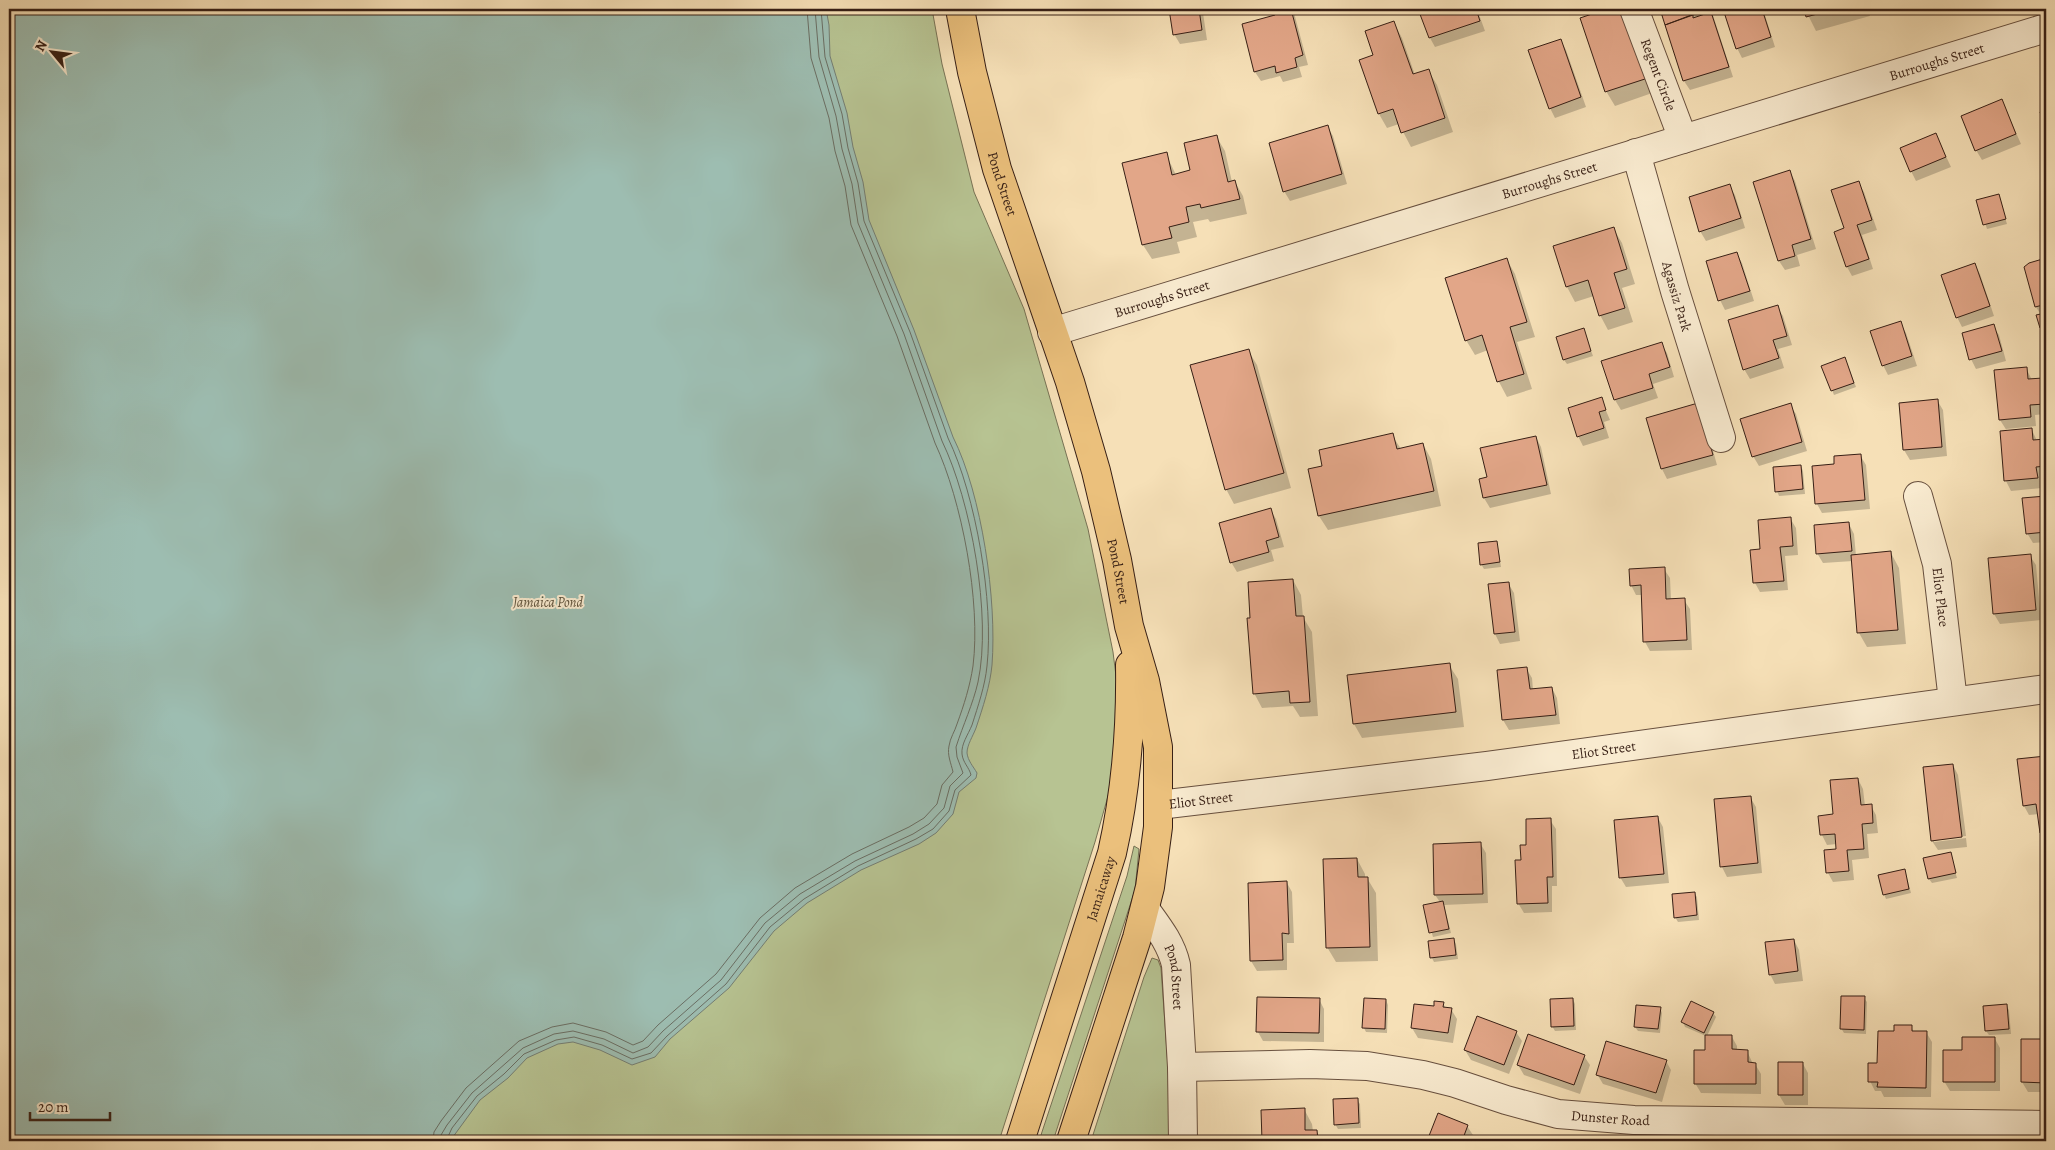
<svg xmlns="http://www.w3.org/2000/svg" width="2055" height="1150" viewBox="0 0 2055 1150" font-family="Alegreya,serif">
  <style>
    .green { fill: #b7c392; stroke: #777154 }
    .water { fill: #9dbdb1; stroke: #747e73 }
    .shadow { fill: #0003 }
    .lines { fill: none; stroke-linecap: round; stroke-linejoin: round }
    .shore { stroke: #6a6e63; stroke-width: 1 }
    .building { fill: #e2a688; stroke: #371f15 }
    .minor-casing { stroke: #674f3e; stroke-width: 30 }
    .highway-casing { stroke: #371f15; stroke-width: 30 }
    .minor { stroke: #f9ebd0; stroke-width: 28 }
    .highway { stroke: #ebc07c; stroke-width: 28 }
    .labels { text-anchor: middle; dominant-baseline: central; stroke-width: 4; stroke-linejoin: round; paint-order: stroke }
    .street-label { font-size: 14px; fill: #371f15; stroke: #f9ebd0 }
    .park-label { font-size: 14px; font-style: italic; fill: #5d503a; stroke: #f9ebd0 }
  </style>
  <rect width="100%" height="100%" fill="#f6e0b7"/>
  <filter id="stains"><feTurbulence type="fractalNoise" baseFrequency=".004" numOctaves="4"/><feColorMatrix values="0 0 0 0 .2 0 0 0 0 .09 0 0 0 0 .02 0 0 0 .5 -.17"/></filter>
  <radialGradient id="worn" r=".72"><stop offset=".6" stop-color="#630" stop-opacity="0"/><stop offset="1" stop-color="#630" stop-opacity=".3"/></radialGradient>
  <path class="green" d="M9,9H932L942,64L974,192L1024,309L1088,529L1113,652L1120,708L1110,789L1095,842L999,1141H9Z
    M1134,846L1139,849L1135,890L1053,1141H1039L1127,876Z
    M1152,958L1158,960L1161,968L1169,1081L1171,1141H1091L1144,977Z"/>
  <path class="water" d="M9,9H826L829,25L830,56L847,113L853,147L863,182L869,220L914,330L953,437C982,495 997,600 992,665C990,686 983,707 976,728C973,736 967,745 967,753C968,761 973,766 977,773L976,778L959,792L953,814L936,833L919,844L861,870L807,903L774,931L729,988L670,1039L655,1057L632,1065L600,1050L573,1042L558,1044L527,1058L508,1078L480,1100L450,1141H9Z"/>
  <path class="shadow" d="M1170,9H1201L1203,13L1207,40L1180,44L1174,34Z
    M1274,9H1293L1308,65L1299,67L1302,77L1283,82L1280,76L1261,81L1255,72L1276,16Z
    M1420,9H1477L1485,31L1435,47L1430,38Z
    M1598,9H1626L1655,92L1615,106L1606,91Z
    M1661,9H1711L1733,77L1690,90L1684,81Z
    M1724,9H1763L1775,47L1742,58L1737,48Z
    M1805,9H1867L1870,16L1816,31Z
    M1394,23L1402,38L1415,75L1428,70L1437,85L1453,132L1411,147L1399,124L1387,128L1379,114L1375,56Z
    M1561,41L1566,50L1586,107L1555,118L1550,108Z
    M2002,101L2021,144L1982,160L1976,150Z
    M1327,126L1333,136L1347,184L1290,201L1284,191Z
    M1936,135L1951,167L1916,181L1911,171Z
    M1216,136L1225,151L1232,182H1235L1243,196L1247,214L1210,222L1208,219L1193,222L1197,237L1177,242L1180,253L1152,259L1143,245L1166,154L1176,175L1192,171Z
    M1790,172L1795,181L1816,249L1797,255L1800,266L1785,270L1779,261L1755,182Z
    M1858,182L1864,192L1877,230L1862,235L1873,269L1852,276L1847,267L1846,229Z
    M1729,186L1735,195L1745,228L1706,241L1700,231Z
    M1998,195L2007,224L1987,229L1978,201Z
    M1613,228L1622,243L1635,284L1622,288L1633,322L1608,330L1600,315L1594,296L1575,302L1567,287L1554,247Z
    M1737,254L1742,263L1754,301L1725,310L1720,300Z
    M2046,259V336L2041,327V315L2036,307L2030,264Z
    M1507,260L1515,274L1535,337L1517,342L1532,389L1507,397L1499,382L1488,350L1475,355L1466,340Z
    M1975,265L1980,274L1994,316L1962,327L1957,317Z
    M1777,307L1783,316L1792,345L1778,349L1784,368L1750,379L1744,369Z
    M1900,323L1906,333L1917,366L1888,375L1883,365Z
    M1993,326L1999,335L2006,361L1976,369L1971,359Z
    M1583,329L1593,356L1567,364L1564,360Z
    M1661,344L1667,353L1674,377L1653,384L1658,398L1621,410L1615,400L1603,362Z
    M1248,350L1257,365L1291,488L1234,504L1226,489Z
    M1847,363L1856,387L1834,395L1823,367Z
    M2026,368L2032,380L2042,379L2046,386V414L2035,415L2036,426L2006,429L2007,431L2000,420Z
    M1601,399L1610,420L1604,422L1609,438L1583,446L1578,436Z
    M1937,400L1943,410L1947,456L1910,460L1904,450Z
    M1790,405L1796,414L1807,451L1759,466L1753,456Z
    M1703,415L1717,465L1667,479L1662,469L1647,419Z
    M2032,430L2037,441L2046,440V476H2041L2042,488L2011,491L2006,481L2001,432Z
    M1392,435L1401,449L1423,444L1431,459L1441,506L1328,530L1319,516L1324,467Z
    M1536,437L1541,447L1551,494L1490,508L1484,498L1481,480L1488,478Z
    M1860,455L1866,465L1870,509L1822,513L1817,504Z
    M1801,466L1803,471L1805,494L1779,496L1777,491Z
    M2046,497V542L2033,543L2027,533L2024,499Z
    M1270,509L1276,519L1284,547L1271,550L1274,561L1237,572L1231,562Z
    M1790,518L1796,528L1798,555L1785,556L1788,590L1760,592L1755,583L1761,550Z
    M1849,524L1854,534L1856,556L1891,553L1899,568L1906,644L1867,647L1859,633L1853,561L1823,563L1817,553Z
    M1496,542L1498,547L1501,567L1484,569L1481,564Z
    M2030,556L2036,565L2041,620L2000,624L1994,614Z
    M1664,569L1670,578L1671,600H1684L1690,609L1692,650L1650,651L1645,642L1642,595H1636L1631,585Z
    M1293,580L1301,595L1303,617L1312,632L1318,716L1300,717L1293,706L1262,708L1254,693L1252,619Z
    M1508,583L1514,593L1520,641L1500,644L1495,634Z
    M1449,665L1458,679L1464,727L1362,738L1354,724Z
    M1526,668L1532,678L1533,690L1552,688L1557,698L1560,724L1509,730L1503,720L1498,671Z
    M2046,757V842L2041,832L2039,814L2029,815L2024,806L2019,760Z
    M1953,765L1958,775L1966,836L1934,839V842L1966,838L1967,847L1938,850L1932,841Z
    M1858,779L1863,789L1865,806H1871L1876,815L1878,833L1867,834L1869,858L1852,860L1854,880L1833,882L1828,873L1838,850L1837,844L1827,845L1822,835L1820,817L1834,816Z
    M1750,797L1756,807L1762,873L1727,877L1722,867L1715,800Z
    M1658,818L1663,827L1669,883L1626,887L1620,877Z
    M1550,820L1556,829L1557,886H1552V912L1524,913L1518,903L1522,861L1528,846Z
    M1480,843L1486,853L1488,903L1444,905L1451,933L1433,937L1424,906L1440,902L1435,895Z
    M1950,854L1957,878L1932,883L1929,879Z
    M1357,859L1365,874V878H1367L1376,893L1378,961L1336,962L1327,947Z
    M1905,870L1911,893L1886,899L1884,894Z
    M1287,883L1292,892L1294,943H1287V970L1257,971L1251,961Z
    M1694,893L1697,897L1699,920L1678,922L1675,917Z
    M1454,940L1456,944L1458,959L1434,962L1432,958Z
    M1794,940L1799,950L1803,981L1775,984L1770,974Z
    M1864,998L1867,1002L1866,1034L1844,1033L1841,1028Z
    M1319,999L1324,1009V1042L1263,1041L1258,1032Z
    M1573,999L1575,1004L1576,1030L1555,1031L1552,1026Z
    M1386,1000L1388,1005L1387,1033L1366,1032L1364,1028Z
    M1443,1003L1446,1009H1451L1457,1019L1453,1043L1418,1038L1412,1028L1435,1007Z
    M2006,1006L2009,1010L2011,1034L1989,1035L1986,1031L1984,1007Z
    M1660,1008L1662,1013L1660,1033L1638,1031L1635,1027Z
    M1713,1013L1716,1017L1707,1036L1732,1037L1737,1046V1051H1747L1753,1064H1755L1761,1074V1094L1701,1093L1695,1083L1706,1051V1036L1685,1027L1683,1022Z
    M1911,1027L1914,1032H1926L1932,1042L1931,1097H1884L1881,1091H1875L1870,1081L1895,1033Z
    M1516,1032L1522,1041L1509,1074L1471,1060L1465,1050Z
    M1995,1039L2000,1048V1091H1950L1944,1081Z
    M2022,1041H2046V1092H2028L2022,1082Z
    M1584,1056L1590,1065L1580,1094L1524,1075L1518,1065Z
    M1666,1061L1671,1070L1662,1102L1603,1084L1597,1074Z
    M1803,1064L1808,1073V1105H1785L1779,1095Z
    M1357,1100L1360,1104L1361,1128L1338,1129L1335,1124Z
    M1304,1109L1312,1124L1313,1131H1316L1322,1141H1263L1262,1111Z
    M1467,1126L1473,1135L1471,1141H1429Z"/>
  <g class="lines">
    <path class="shore" d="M433,1141L434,1132L441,1121L466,1088L519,1041L552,1027L573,1023L606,1032L633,1045L643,1041L658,1025L716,974L760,918L795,888L852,854L909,827L924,818L937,804L942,785L953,772C951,763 947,755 949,746C950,738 955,731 957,724C964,705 970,686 973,666C981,602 962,501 935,443L897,336L851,225L845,186L835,151L829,118L811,58L807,9
      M440,1141L441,1135L447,1125L472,1093L523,1048L554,1034L573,1031L604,1039L633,1053L648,1047L663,1031L721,980L765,923L800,894L855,861L913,834L929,824L944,808L950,786L963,773L957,757L956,747C963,725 973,704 978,682C992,616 971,501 942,441L904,334L858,223L852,184L842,149L836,116L819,57L815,9
      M446,1141L452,1128L477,1096L504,1074L524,1054L556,1040L574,1037L602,1045L632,1059L651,1053L667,1036L726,984L770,927L804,899L858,866L916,839L933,829L949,811L955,790L971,775C969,767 963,763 962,754C961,744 968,735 972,725C978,706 985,686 987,666C994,602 976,496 948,438L910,332L864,221L858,183L848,148L842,114L825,57L821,9"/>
  </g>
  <path class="building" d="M1169,9H1199L1202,30L1173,35Z
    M1273,9H1291L1303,55L1295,58L1297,67L1276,73L1275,66L1254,72L1242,24L1275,15Z
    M1418,9H1476L1480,21L1429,38Z
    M1596,9H1624L1648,78L1605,92L1580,18L1598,12Z
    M1660,9H1707L1665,25Z
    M1723,9H1762L1771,37L1736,49Z
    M1804,9H1836L1806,17Z
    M1711,12L1729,67L1683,81L1665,25L1693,15V18Z
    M1394,21L1413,74L1429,69L1445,118L1401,133L1393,109L1378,114L1359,60L1373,55L1365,31Z
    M1561,39L1581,97L1549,109L1528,50Z
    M2002,99L2016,134L1975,151L1961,116Z
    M2046,110V127L2040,112Z
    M1328,125L1342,174L1283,192L1269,143Z
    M1936,133L1946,157L1910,172L1900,148Z
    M1217,135L1228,182L1235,180L1240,199L1201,208L1200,204L1186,207L1189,222L1169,227L1172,238L1142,245L1122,163L1167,152L1172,175L1190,170L1184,143Z
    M1790,170L1811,239L1792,245L1795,256L1778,261L1753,182Z
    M1859,181L1872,220L1857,225L1869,259L1846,267L1834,232L1844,228L1831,190Z
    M1730,184L1741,218L1699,232L1689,197Z
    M1999,194L2006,219L1983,225L1976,200Z
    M1614,227L1627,269L1614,273L1625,308L1599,316L1588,280L1566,287L1553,246Z
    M1737,252L1750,291L1718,301L1706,261Z
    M1507,258L1527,322L1510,327L1524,374L1497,382L1482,335L1465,341L1445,278Z
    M2046,258V326L2040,328L2036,315L2045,313L2043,305L2035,307L2024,267L2029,263Z
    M1975,263L1990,306L1956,318L1941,275Z
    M1778,305L1787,336L1773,340L1779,358L1743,370L1728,320Z
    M1901,321L1912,356L1882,366L1870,331Z
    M1994,324L2002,351L1969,360L1962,333Z
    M1584,328L1591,351L1563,360L1556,337Z
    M1662,342L1670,367L1649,374L1653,388L1614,400L1601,361Z
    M1249,349L1284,473L1225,490L1190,365Z
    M1845,357L1854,383L1831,391L1821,366Z
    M2027,367L2028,379L2043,378L2045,404L2030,405L2031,417L1999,420L1994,370Z
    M1602,397L1606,410L1599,412L1604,428L1577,437L1568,408Z
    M1938,399L1942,447L1903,450L1899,403Z
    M1698,403L1713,455L1661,469L1646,418Z
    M1791,403L1802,442L1752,457L1740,419Z
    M2032,428L2033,440L2046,439V466L2036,467L2038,478L2004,481L2000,431Z
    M1393,433L1397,449L1423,443L1434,491L1318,516L1308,469L1322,466L1319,450Z
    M1536,436L1547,485L1483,498L1479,479L1487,477L1480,448Z
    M1861,454L1865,500L1815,504L1812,466L1834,464V456Z
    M1801,465L1803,489L1775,492L1773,467Z
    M2046,496V532L2026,534L2022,498Z
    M1271,508L1279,537L1266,541L1269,552L1230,563L1219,523Z
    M1791,517L1793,546L1780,547L1784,581L1753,583L1750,550L1760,549L1758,520Z
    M1849,522L1852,551L1816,554L1814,525Z
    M1497,541L1500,562L1480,565L1478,543Z
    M1891,551L1898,630L1857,633L1851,555Z
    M2031,554L2036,610L1993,614L1988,558Z
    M1665,567L1666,599L1685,598L1687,640L1643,642L1641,585L1630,586L1629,569Z
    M1293,579L1296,616H1304L1310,702L1290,703L1289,691L1253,694L1247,618H1250L1248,582Z
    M1509,582L1515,632L1494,634L1488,584Z
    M1450,663L1456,712L1353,724L1347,675Z
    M1527,667L1530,689L1552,687L1556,715L1502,720L1497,670Z
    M2046,756V832L2040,833L2036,804L2023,806L2017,759Z
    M1953,764L1962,837L1931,841L1923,767Z
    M1858,778L1861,805L1872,804L1873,823L1862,824L1864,849L1847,850L1849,871L1826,873L1824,850L1836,849L1835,834L1820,835L1818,816L1833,814L1830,780Z
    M1751,796L1758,863L1720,867L1714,799Z
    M1658,816L1664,874L1619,878L1614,820Z
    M1551,818L1553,877H1547L1548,903L1517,904L1515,860H1521L1520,845H1526V819Z
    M1481,842L1483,894L1434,895L1433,844Z
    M1951,852L1956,873L1928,879L1923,858Z
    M1357,858L1358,877H1368L1370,947L1326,948L1323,859Z
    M1905,869L1909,889L1883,895L1878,875Z
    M1287,881L1289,934L1282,933L1283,960L1250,961L1248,883Z
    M1695,892L1697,915L1674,918L1672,894Z
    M1443,901L1449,929L1429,933L1423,905Z
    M1454,938L1456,955L1430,958L1428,941Z
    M1794,939L1798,971L1769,975L1765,942Z
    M1841,996H1865L1864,1030L1840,1029Z
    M1257,997L1320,998L1319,1033L1256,1032Z
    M1364,998L1386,999L1385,1029L1362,1028Z
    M1573,998L1574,1026L1551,1027L1550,999Z
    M1434,1001L1444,1002L1443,1007L1452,1008L1448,1033L1411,1028L1414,1004L1434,1006Z
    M1691,1001L1714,1012L1704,1033L1681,1022Z
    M2007,1004L2009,1029L1985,1031L1983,1006Z
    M1636,1005L1661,1007L1658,1029L1634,1027Z
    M1477,1016L1517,1031L1504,1065L1464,1050Z
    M1894,1025H1912V1031H1927L1926,1088L1877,1087L1878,1082H1868V1063H1877L1878,1031H1894Z
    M1528,1034L1585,1055L1574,1085L1517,1065Z
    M1705,1035H1732V1049L1748,1050V1062L1756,1063V1084H1694V1050H1705Z
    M1962,1037H1995V1082H1943V1050H1962Z
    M2021,1039H2046V1083L2021,1082Z
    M1606,1041L1667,1060L1656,1093L1596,1075Z
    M1778,1062H1803V1095H1778Z
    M1358,1098L1359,1123L1334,1125L1333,1099Z
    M1305,1108V1130H1317L1318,1141H1262L1261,1110Z
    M1438,1113L1468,1125L1462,1141H1427Z
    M1362,1137L1373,1141H1360Z"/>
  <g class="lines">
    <g class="minor-casing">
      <g id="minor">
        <path id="s1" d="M1634,9L1683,139"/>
        <path id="s2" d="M1636,153L1675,291L1721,438"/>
        <path id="s3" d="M1052,332L2046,28"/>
        <path id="s4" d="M1918,496L1937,564L1953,701"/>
        <path id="s5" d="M1159,805L1487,766L2046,689"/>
        <path id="s6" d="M1145,909C1158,927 1171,943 1176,965L1182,1067L1183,1141"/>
        <path id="s7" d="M1182,1067L1310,1064L1367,1066L1423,1075L1455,1083L1506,1100L1558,1114L1634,1120L2046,1125"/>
      </g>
    </g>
    <g class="highway-casing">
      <g id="highway">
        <path id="s8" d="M960,9L972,72L997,169L1070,382L1096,471L1117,560L1129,626L1145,681L1158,747V827L1150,887L1137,938L1071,1141"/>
        <path id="s9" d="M1020,1141L1112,853C1126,791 1131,729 1130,665"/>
      </g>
    </g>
    <use href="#minor" class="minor"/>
    <use href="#highway" class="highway"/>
  </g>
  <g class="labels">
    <g class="street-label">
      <text stroke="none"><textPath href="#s3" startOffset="925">Burroughs Street</textPath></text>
      <text stroke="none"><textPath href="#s1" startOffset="70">Regent Circle</textPath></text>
      <text stroke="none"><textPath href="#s3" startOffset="520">Burroughs Street</textPath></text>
      <text stroke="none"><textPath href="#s8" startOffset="180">Pond Street</textPath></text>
      <text stroke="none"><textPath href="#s2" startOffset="149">Agassiz Park</textPath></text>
      <text stroke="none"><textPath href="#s3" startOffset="115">Burroughs Street</textPath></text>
      <text stroke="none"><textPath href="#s8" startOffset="585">Pond Street</textPath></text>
      <text stroke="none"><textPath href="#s4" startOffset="104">Eliot Place</textPath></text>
      <text stroke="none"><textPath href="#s5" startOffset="448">Eliot Street</textPath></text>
      <text stroke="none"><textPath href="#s5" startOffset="42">Eliot Street</textPath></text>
      <text stroke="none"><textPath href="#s9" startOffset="265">Jamaicaway</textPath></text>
      <text stroke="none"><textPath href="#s6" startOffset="76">Pond Street</textPath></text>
      <text stroke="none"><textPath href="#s7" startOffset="435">Dunster Road</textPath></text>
    </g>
    <g class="park-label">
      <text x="548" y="602">Jamaica Pond</text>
    </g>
  </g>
  <rect width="2055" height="1150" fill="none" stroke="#f6e0b7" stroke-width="30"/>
  <rect x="10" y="10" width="2035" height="1130" fill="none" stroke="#371f15" stroke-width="2.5"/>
  <rect x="15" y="15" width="2025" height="1120" fill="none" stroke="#371f15"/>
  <g transform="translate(52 52) rotate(299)" stroke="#f9ebd0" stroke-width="4" paint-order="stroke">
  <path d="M0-4L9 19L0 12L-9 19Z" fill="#371f15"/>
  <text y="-8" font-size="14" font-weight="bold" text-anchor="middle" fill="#371f15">N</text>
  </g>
  <path d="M30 1112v8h80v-8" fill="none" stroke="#371f15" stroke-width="2.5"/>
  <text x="38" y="1112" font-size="15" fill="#371f15" stroke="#f9ebd0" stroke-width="4" paint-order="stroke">20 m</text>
  <rect width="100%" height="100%" filter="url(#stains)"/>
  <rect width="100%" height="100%" fill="url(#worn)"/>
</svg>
